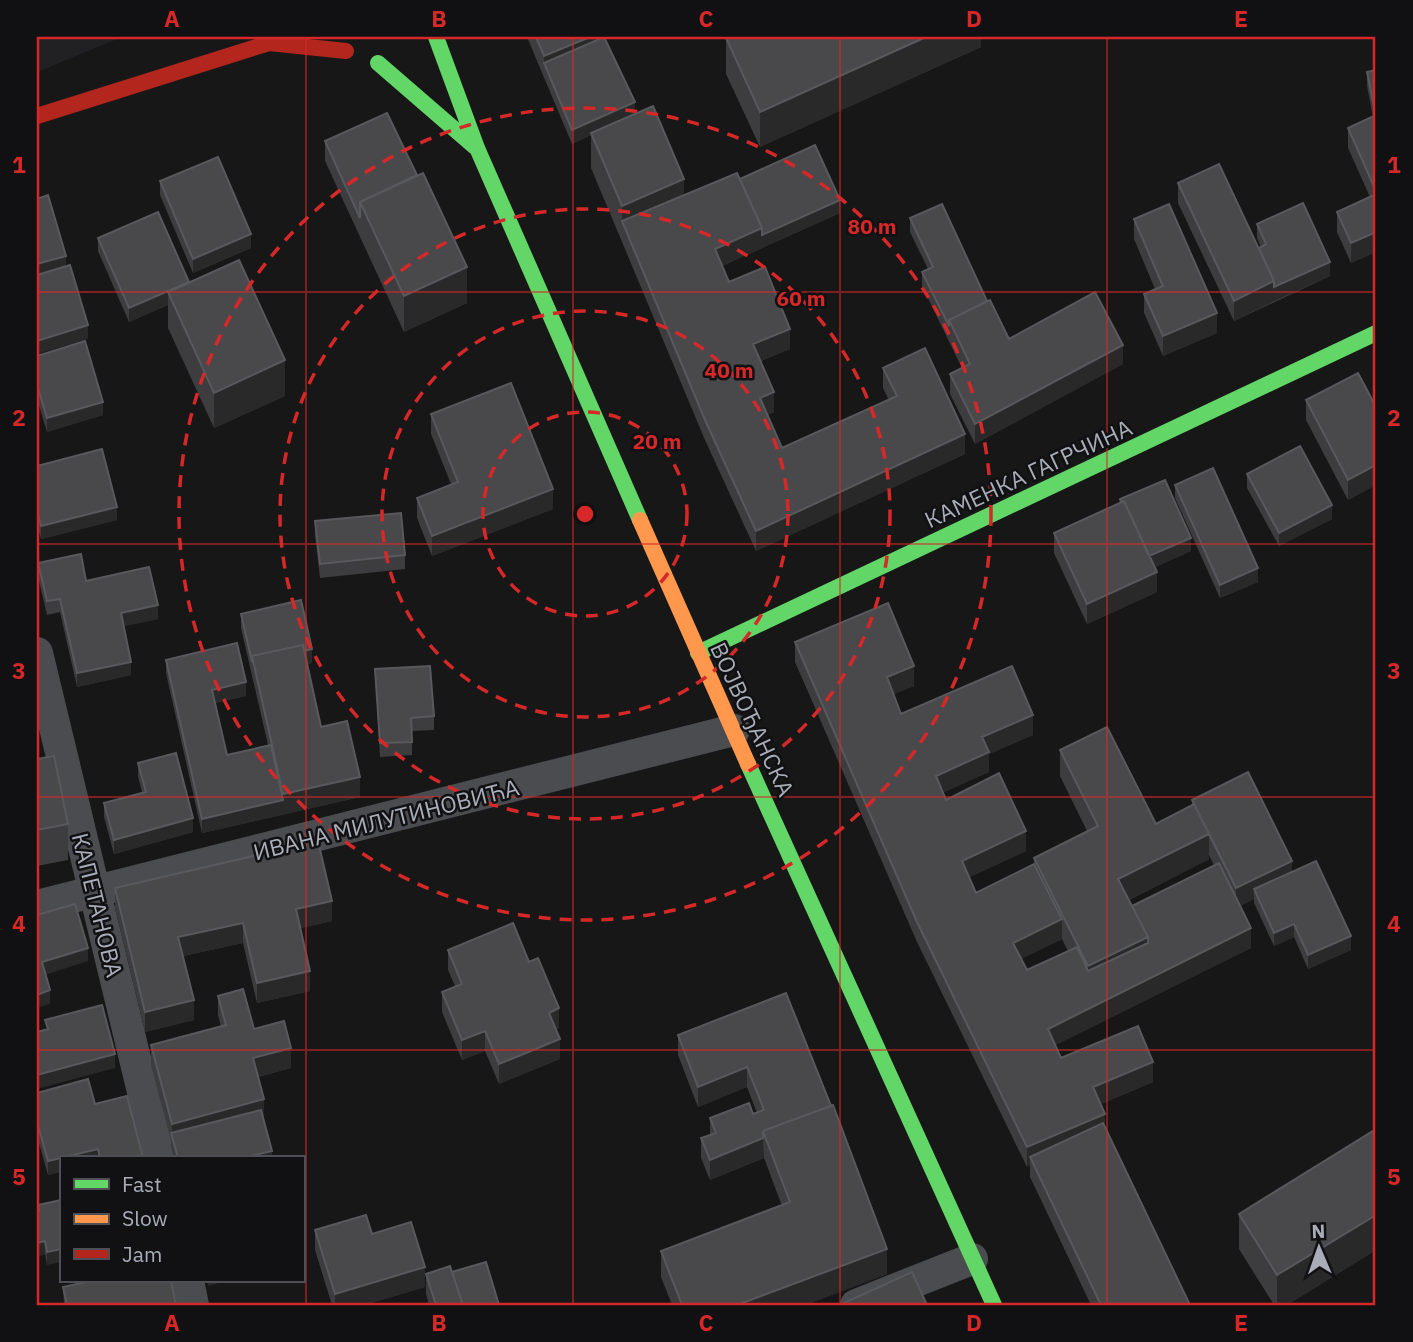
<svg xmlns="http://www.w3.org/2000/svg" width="1413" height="1342" viewBox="0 0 1413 1342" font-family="'IBM Plex Sans',sans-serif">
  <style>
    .built { fill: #212123 }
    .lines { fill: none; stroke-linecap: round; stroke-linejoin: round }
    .street { stroke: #4b4c50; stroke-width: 32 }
    .fast { stroke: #63d668; stroke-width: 16 }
    .slow { stroke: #ff974d; stroke-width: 16 }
    .jam { stroke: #b3261e; stroke-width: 16 }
    .wall { fill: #3d3d3f; fill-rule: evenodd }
    .shaded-wall { fill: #29292a }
    .building { fill: #49494c; stroke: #58595d; stroke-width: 2 }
    .grid { fill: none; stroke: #d62828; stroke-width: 2; stroke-opacity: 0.55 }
    .ring { fill: none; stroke: #d62828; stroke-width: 3.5; stroke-dasharray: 12 9 }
    .labels { text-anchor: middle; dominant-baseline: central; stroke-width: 5; stroke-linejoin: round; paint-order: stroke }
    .street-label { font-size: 23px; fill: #a8adb8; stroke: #111113 }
    .centre { fill: #d62828; stroke: #111113; stroke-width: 3.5 }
    .ring-label { font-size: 21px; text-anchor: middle; font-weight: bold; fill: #d62828; stroke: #111113; stroke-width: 5; stroke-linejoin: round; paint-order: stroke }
    .neatline { fill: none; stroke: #d62828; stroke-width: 2.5 }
    .grid-label { font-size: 23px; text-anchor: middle; font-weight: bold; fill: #d62828 }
  </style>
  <rect width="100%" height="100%" fill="#171717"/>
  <path class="built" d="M37,37H122L37,72Z"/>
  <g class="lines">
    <path class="street" d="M37,653L159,1158
      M37,906L734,730
      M188,1281L193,1305
      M856,1305L972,1259"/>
    <path class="fast" d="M436,37L477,148L640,520
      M378,63L475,147
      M698,653L1376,333
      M748,764L994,1305"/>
    <path class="slow" d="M640,520L748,764"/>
    <path class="jam" d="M37,116L269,43L346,51"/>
  </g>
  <path class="wall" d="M527,37H604L635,114L684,195L740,179L840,213L722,266L729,282L790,349L761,361L774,412L767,415L782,448L889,400L883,388V368L965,454L756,551L705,440L591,168V135L572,144Z
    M981,37V47L760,147L726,74V38Z
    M1376,70V252L1351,263L1337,232V212L1370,197L1348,148V128L1373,117L1367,86V72Z
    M325,141L467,303L404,332L325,161Z
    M160,181L251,248L193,273L160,195Z
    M1178,183L1259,248L1261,247L1257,238V224L1330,276L1234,321L1178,203Z
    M910,218L987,301L1009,339L1123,364L975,444L950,394V374L962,368L922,286V272L928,269L910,232Z
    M1134,219L1217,333L1163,356L1144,313V294L1155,289L1134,239Z
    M98,238L189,283L285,396L214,428L168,328V305L129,322L98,251Z
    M37,356L103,415L47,432L37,399Z
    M1306,400L1376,407V485L1348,500L1306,420Z
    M431,414L553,509L432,556L417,518V498L451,484L431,434Z
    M37,466L117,520L41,539L37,524Z
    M1247,474L1332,519L1279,546L1247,488Z
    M1175,485L1258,582L1220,598L1175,498Z
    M1120,499L1191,551L1155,567L1157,592L1087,624L1054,553V533L1120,503Z
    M315,521L405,555V569L320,578L315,535Z
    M38,563L86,581L158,619L123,626L131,675L77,687L60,612L47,615L38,577Z
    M241,614L312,663L307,664L321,727L360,797L202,833L166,673V660L246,696L215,703L227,755L268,745L241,628Z
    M795,642L914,686L894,694L901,714L1033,735L989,754V772L943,792L946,800L1026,851L969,877L976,893L1034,864V858L1087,831L1060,776V750L1156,824L1192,806V800L1292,872L1351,950L1308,969L1294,937L1274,946L1254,903V899L1240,906L1251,948L1055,1045L1061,1058L1153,1082L1101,1104L1105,1128L1190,1305H1091L1030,1177V1165L1027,1167L917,942L795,662ZM1209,855L1214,865L1132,906L1129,900L1209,859ZM1062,939L1068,951L1027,970L1021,959Z
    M375,669L434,716V730L412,731V755L380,757Z
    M37,759L68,824V860L37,866Z
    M138,763L193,832L114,854L104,817V803L142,792L138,777Z
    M115,888L332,921L301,928L310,991L257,1003L243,943L183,956L194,1020L145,1032L115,908Z
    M448,950L529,962L559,1028L556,1030L560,1059L499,1084L485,1051L462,1060L442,1012V992L455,986L448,970Z
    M786,993L887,1274L805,1305H672L661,1277V1251L782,1206L764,1158L710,1180L701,1158V1138L710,1135V1118L753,1114L757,1113L747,1087L698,1107L678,1055V1035Z
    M218,996L254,1029L291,1068L258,1077L264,1119L272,1158H174L171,1146V1141L151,1065V1045L221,1026L218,1015Z
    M37,1093L95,1104L143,1158H61V1172L48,1175L37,1136Z
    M1376,1129V1250L1287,1305H1274L1239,1249V1214Z
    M61,1200L47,1265L38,1212V1205Z
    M315,1230L372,1234L425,1287L364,1305H332L315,1250Z
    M452,1272L499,1305H429L426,1294V1274Z
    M63,1287L176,1305H64Z"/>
  <path class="shaded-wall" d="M590,37H604L544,63V56Z
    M926,37H981V47L760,147V112Z
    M635,102V116L591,133V135L572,144V130Z
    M684,179V215L622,221V241V206Z
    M840,200V213L715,269V249L762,228Z
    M1376,232V252L1351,263V243Z
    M251,234V248L193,273V259Z
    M66,256V269L37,278V264Z
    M1330,262V276L1274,301V287Z
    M467,267V303L404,332V296Z
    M1274,281V301L1234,321V301Z
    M189,282L168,292V305L129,322V308Z
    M1217,313V333L1163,356V336Z
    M88,325V339L37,354V341Z
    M790,329V349L753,364V344Z
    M1123,345V364L975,444V424Z
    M285,360V396L214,428V393Z
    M774,392V412L760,418V398Z
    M103,402V415L47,432V418Z
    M965,434V454L756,551V531Z
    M1376,465V485L1348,500V480Z
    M553,489V509L432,556V536Z
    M1332,505V519L1279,546V533Z
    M117,507V520L41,539V526Z
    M1191,538V551L1147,571V557Z
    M1258,568V582L1220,598V585Z
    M1157,572V592L1087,624V604Z
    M158,605V619L121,627V613Z
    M312,649V663L256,675L253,662Z
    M131,662V675L77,687V673Z
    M914,666V686L887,697V677Z
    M246,682V696L212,703V690Z
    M1033,715V735L989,754V772L936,796V776L982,737Z
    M360,777V797L202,833V819L283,800V794Z
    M193,818V832L114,854V840Z
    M1026,831V851L962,881V861Z
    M1209,834V859L1118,905V879Z
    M1292,861V881L1254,889V899L1236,908V888Z
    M332,901V921L296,929V909Z
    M1062,919V939L1013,963V943Z
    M243,923V943L178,957V937Z
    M1294,924V937L1274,946V933Z
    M1251,928V948L1048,1049V1029Z
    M1351,936V950L1308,969V955Z
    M1148,937V963L1088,991V966Z
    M88,948V961L42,976V962Z
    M310,971V991L257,1003V983Z
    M50,990V1004L37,1008V995Z
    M194,1000V1020L145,1032V1012Z
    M559,1008V1028L549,1033V1013Z
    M485,1031V1051L462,1060V1040Z
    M560,1039V1059L499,1084V1064Z
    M291,1048V1068L253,1078V1058Z
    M115,1054V1068L37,1089V1075Z
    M1153,1062V1082L1093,1107V1087Z
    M747,1067V1087L698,1107V1087Z
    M264,1099V1119L172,1135V1124Z
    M1105,1114V1134L1030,1157V1165L1027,1167V1147Z
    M763,1138L764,1158L710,1180V1160Z
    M98,1149V1158H61V1172L48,1175V1161Z
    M272,1151V1158H243Z
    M1376,1215V1250L1287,1305H1277V1275Z
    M45,1241V1255L37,1256V1243Z
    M61,1249V1262L47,1265V1252Z
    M887,1249V1274L805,1305H737Z
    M425,1267V1287L364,1305H335V1294Z
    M208,1281H226L208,1286Z"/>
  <path class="building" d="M536,37H590L544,56Z
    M604,37L635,102L572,130L544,63Z
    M730,37H926L760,112L726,38Z
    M1376,70V107H1374L1367,72Z
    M653,106L684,179L622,206L591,133Z
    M387,113L417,175L360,202V218L325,141Z
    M1376,115V191L1348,128Z
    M815,145L840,200L762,235V228L740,179Z
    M218,157L251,234L193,259L160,181Z
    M1219,164L1274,281L1234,301L1178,183Z
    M423,173L467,267L404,296L360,202Z
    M737,173L762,228L715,249L729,282L765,267L790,329L753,344L774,392L760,398L782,448L897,396L883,368L925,348L965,434L756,531L705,420L622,221Z
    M1376,194V232L1351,243L1337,212Z
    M48,195L66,256L37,264V199Z
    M1303,203L1330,262L1274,287V281L1259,248L1266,244L1257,224Z
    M942,204L987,301L949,320V326L922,272L933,267L910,218Z
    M1169,204L1217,313L1163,336L1144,294L1163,286L1134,219Z
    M158,212L189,282L129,308L98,238Z
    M239,260L285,360L214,393L168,292Z
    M70,265L88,325L37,341V275Z
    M1095,292L1123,345L975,424L950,374L970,364L949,320L990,300L1009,339Z
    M85,341L103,402L47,418L37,385V356Z
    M1358,373L1376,407V465L1348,480L1306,400Z
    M511,383L553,489L432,536L417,498L458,482L431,414Z
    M1300,446L1332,505L1279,533L1247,474Z
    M102,449L117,507L41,526L37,511V466Z
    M1213,468L1258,568L1220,585L1175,485Z
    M1165,480L1191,538L1149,556L1124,501L1121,502L1120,499Z
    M1124,501L1157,572L1087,604L1054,533Z
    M401,513L405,555L320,564L315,521Z
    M81,554L86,581L149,567L158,605L121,613L131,662L77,673L60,599L47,601L38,563Z
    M301,600L312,649L304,651L303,645L252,656V662L241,614Z
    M888,603L914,666L887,677L901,714L1012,666L1033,715L982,737L989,752L936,776L946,800L999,773L1026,831L962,861L976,893L1034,864L1062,919L1013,943L1027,970L1077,947L1088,971L1148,943V937L1132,906L1219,863L1251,928L1048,1029L1061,1058L1138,1026L1153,1062L1093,1087L1105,1114L1027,1147L917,922L795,642Z
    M237,643L246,682L212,690L227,755L271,745L283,800L202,819L166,660Z
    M303,645L321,727L347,721L360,777L283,794L252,656Z
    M430,666L434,716L411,718L412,742L380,743L375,669Z
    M1107,727L1156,824L1194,804L1209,834L1118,879L1148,937L1088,966L1034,858L1098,826L1060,750Z
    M176,753L193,818L114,840L104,803L146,792L138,763Z
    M54,756L68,824L37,830V759Z
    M1248,772L1292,861L1236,888L1192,800Z
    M318,841L332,901L296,909L310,971L257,983L243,923L178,937L194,1000L145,1012L115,888Z
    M1316,861L1351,936L1308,955L1294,924L1274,933L1254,889Z
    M75,904L88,948L42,962L50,990L37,995V915Z
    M513,923L529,962L538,958L559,1008L549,1013L560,1039L499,1064L485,1031L462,1040L442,992L462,984L448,950Z
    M243,989L254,1029L284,1021L291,1048L253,1058L264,1099L172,1124L151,1045L226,1025L218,996Z
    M786,993L831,1106L763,1131V1138L710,1160L701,1138L716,1133L710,1118L749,1103L753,1114L764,1110L747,1067L698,1087L678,1035Z
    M102,1005L115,1054L37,1075V1032L48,1029L45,1020Z
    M88,1079L95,1104L127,1096L143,1158H100L98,1149L48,1161L37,1122V1093Z
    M833,1105L887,1249L737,1305H682L661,1251L790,1202L763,1131Z
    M261,1110L272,1151L243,1158H178L171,1133Z
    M1103,1123L1190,1305H1101L1030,1157Z
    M1376,1129V1215L1277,1275L1239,1214Z
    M61,1200V1249L47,1252L45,1241L37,1243V1212L39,1211L38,1205Z
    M366,1215L372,1234L411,1222L425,1267L335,1294L315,1230Z
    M486,1262L499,1305H463L452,1272Z
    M450,1266L463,1305H436L426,1274Z
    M912,1272L927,1305H845L844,1303Z
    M91,1281H171L176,1305H67L63,1287Z"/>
  <path class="grid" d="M306,37V1305M573,37V1305M840,37V1305M1107,37V1305M37,292H1376M37,544H1376M37,797H1376M37,1050H1376"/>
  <g class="ring">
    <circle cx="585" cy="514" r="102"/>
    <circle cx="585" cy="514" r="203"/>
    <circle cx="585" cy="514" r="305"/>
    <circle cx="585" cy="514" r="406"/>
  </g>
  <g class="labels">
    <g class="street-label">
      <text transform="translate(1028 473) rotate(-25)">КАМЕНКА ГАГРЧИНА</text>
      <text transform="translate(753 719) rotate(65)">ВОЈВОЂАНСКА</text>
      <text transform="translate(386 819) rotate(-14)">ИВАНА МИЛУТИНОВИЋА</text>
      <text transform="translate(98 905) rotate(76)">КАПЕТАНОВА</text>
    </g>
  </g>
  <circle cx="585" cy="514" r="10" class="centre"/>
  <g class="ring-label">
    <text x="872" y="234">80 m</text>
    <text x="801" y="306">60 m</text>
    <text x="729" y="378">40 m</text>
    <text x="657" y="449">20 m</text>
  </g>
  <rect width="1413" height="1342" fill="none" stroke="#111113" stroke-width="77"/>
  <rect x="60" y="1156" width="245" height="126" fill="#111113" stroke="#4d4f55" stroke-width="2"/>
  <rect x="74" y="1179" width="35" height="10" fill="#63d668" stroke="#4d4f55" stroke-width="2"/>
  <text x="122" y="1192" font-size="21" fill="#a8adb8">Fast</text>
  <rect x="74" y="1214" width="35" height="10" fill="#ff974d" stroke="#4d4f55" stroke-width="2"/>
  <text x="122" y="1226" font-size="21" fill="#a8adb8">Slow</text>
  <rect x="74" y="1249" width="35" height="10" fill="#b3261e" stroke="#4d4f55" stroke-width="2"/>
  <text x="122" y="1262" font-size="21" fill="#a8adb8">Jam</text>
  <g transform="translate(1319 1248) rotate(358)" stroke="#111113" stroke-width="5" paint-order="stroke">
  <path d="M0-5L12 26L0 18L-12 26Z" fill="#a8adb8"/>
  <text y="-10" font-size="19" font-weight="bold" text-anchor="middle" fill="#a8adb8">N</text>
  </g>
  <rect x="38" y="38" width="1336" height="1266" class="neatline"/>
  <g class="grid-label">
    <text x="172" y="27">A</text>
    <text x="439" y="27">B</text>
    <text x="706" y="27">C</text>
    <text x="974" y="27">D</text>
    <text x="1241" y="27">E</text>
    <text x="19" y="173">1</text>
    <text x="1394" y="173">1</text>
    <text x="19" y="426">2</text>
    <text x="1394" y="426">2</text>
    <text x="19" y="679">3</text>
    <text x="1394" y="679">3</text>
    <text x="19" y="932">4</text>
    <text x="1394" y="932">4</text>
    <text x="19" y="1185">5</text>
    <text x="1394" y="1185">5</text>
    <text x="172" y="1331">A</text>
    <text x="439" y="1331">B</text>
    <text x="706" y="1331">C</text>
    <text x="974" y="1331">D</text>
    <text x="1241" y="1331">E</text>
  </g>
</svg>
